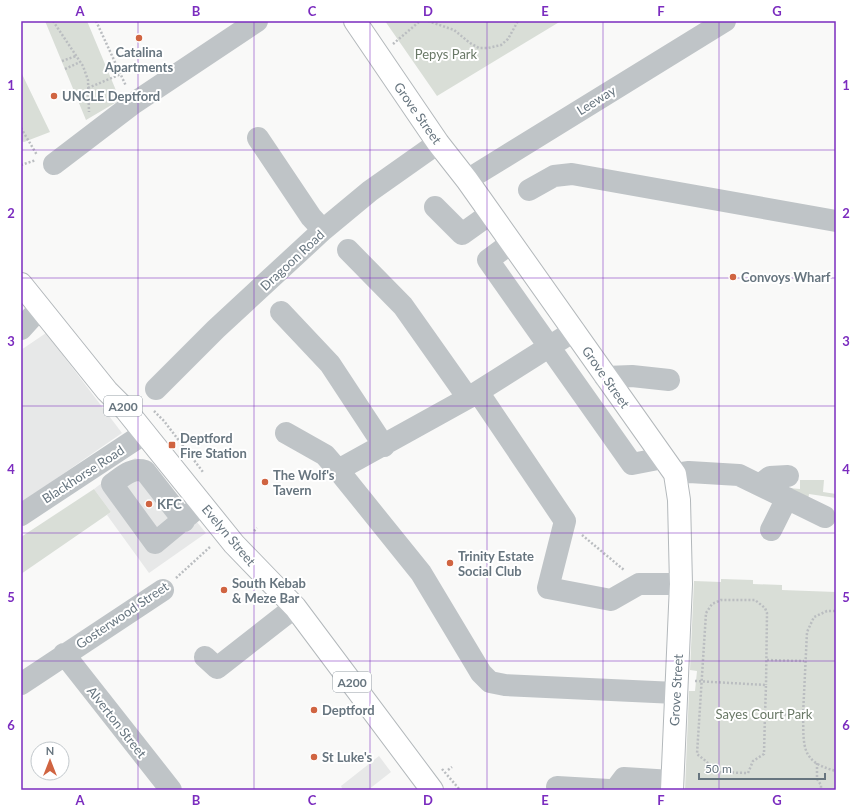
<svg xmlns="http://www.w3.org/2000/svg" width="857" height="811" viewBox="0 0 857 811" font-family="Lato,sans-serif">
  <style>
    .built { fill: #e7e8e8 }
    .green { fill: #d9ded7 }
    .lines { fill: none; stroke-linecap: round; stroke-linejoin: round }
    .major-casing { stroke: #b3b8bb; stroke-width: 24 }
    .path { stroke: #babdc0; stroke-width: 2.5; stroke-dasharray: 2 2; stroke-linecap: butt }
    .minor { stroke: #bfc4c7; stroke-width: 22 }
    .major { stroke: #fff; stroke-width: 22 }
    .grid { fill: none; stroke: #7b2cbf; stroke-width: 1; stroke-opacity: 0.55 }
    .poi-dot { fill: #d06441; stroke: #fff; stroke-width: 1.5 }
    .labels { text-anchor: middle; dominant-baseline: central; stroke-width: 4; stroke-linejoin: round; paint-order: stroke }
    .shield { fill: #fff; stroke: #959ea5; stroke-width: 1 }
    .shield-label { font-size: 12px; font-weight: bold; fill: #67757f }
    .poi-label { font-size: 13px; font-weight: bold; fill: #67757f; stroke: #fff; text-anchor: start }
    .park-label { font-size: 13px; fill: #697866; stroke: #fff }
    .street-label { font-size: 13px; fill: #67757f; stroke: #fff }
    .neatline { fill: none; stroke: #7b2cbf; stroke-width: 1.5 }
    .grid-label { font-size: 13px; text-anchor: middle; font-weight: bold; fill: #7b2cbf }
  </style>
  <rect width="100%" height="100%" fill="#f9f9f8"/>
  <path class="built" d="M46,333L122,433L21,503V350Z
    M135,458L149,464L206,533L149,573L107,515L111,512L94,489Z
    M379,756L391,772L368,790H343L341,786Z"/>
  <path class="green" d="M45,21H87L120,100L86,120Z
    M385,21H561L437,96Z
    M21,72L50,132L24,142L21,141Z
    M800,480H824L823,492L836,494V498L809,494L808,500L789,488L800,489Z
    M94,489L111,512L21,574V537Z
    M721,579L753,580V584L782,585V590L836,592V790H685L689,691H695L697,671L690,670L694,581L721,582Z"/>
  <g class="lines">
    <g class="major-casing">
      <path id="major" d="M355,21L438,143L467,180L675,474L679,500L681,584L672,790
        M21,284L107,391L126,410L234,544L295,607L432,790"/>
    </g>
    <path class="path" d="M53,21L83,66L88,80L89,112
      M96,21L126,86
      M428,21L454,30L470,43L479,48H488L501,45L508,39L518,21
      M393,44L420,21
      M62,61L76,56
      M65,69L80,62
      M88,88L121,74
      M21,128L37,155
      M21,165L36,160
      M154,411L164,421L203,472
      M254,531L257,528
      M582,535L624,570
      M176,578L211,546
      M767,660L804,661
      M695,681L766,685L765,714L803,715C804,746 800,762 836,771
      M765,714L764,754L753,761L748,773L711,772L707,762L697,754L706,613L712,604L721,600H755L765,608L767,613L766,685
      M803,715L807,632L814,617L827,611H836
      M817,763V779L821,785V790
      M442,769L460,790
      M448,770L452,767"/>
    <path class="minor" d="M258,138L311,217L323,230
      M54,164L134,103L257,21
      M467,180L725,21
      M529,190L554,176L572,174L836,221
      M435,207L462,234L490,214
      M511,243L488,260L632,464L663,458
      M348,250L403,306L468,398
      M281,312L330,364L384,446
      M21,329L40,308
      M574,331L468,398L338,470L421,573L481,673L490,682L505,685L676,693
      M605,377L632,376L669,380
      M156,389L216,329L323,230L370,191L438,143
      M478,392L565,521L548,588L611,600L639,584H681
      M286,433L325,455L338,470
      M675,474L689,472L739,475L825,517
      M761,484L770,477L788,476
      M21,515L145,433
      M184,521L145,471C132,467 122,477 112,484L155,543L202,504
      M771,530L787,498
      M64,654L171,790
      M205,657L217,668L295,607
      M21,684L163,590
      M557,787L609,790
      M615,790L624,778L672,781"/>
    <use href="#major" class="major"/>
  </g>
  <path class="grid" d="M138,21V790M254,21V790M370,21V790M487,21V790M603,21V790M719,21V790M21,150H836M21,278H836M21,406H836M21,533H836M21,661H836"/>
  <g class="poi-dot">
    <circle cx="139" cy="38" r="4"/>
    <circle cx="54" cy="96" r="4"/>
    <circle cx="733" cy="277" r="4"/>
    <rect x="168" y="441" width="8" height="8" rx="2"/>
    <circle cx="265" cy="482" r="4"/>
    <circle cx="149" cy="504" r="4"/>
    <circle cx="450" cy="563" r="4"/>
    <circle cx="224" cy="590" r="4"/>
    <circle cx="314" cy="710" r="4"/>
    <circle cx="314" cy="757" r="4"/>
  </g>
  <g class="labels">
    <g class="shield">
      <rect x="104" y="396" width="38" height="20" rx="3"/>
      <rect x="333" y="672" width="38" height="20" rx="3"/>
    </g>
    <g class="shield-label">
      <text x="123" y="406">A200</text>
      <text x="352" y="682">A200</text>
    </g>
    <g class="poi-label">
      <text x="139" y="52" text-anchor="middle">Catalina<tspan x="139" dy="15">Apartments</tspan></text>
      <text x="62" y="96">UNCLE Deptford</text>
      <text x="741" y="277">Convoys Wharf</text>
      <text x="180" y="438">Deptford<tspan x="180" dy="15">Fire Station</tspan></text>
      <text x="273" y="475">The Wolf's<tspan x="273" dy="15">Tavern</tspan></text>
      <text x="157" y="504">KFC</text>
      <text x="458" y="556">Trinity Estate<tspan x="458" dy="15">Social Club</tspan></text>
      <text x="232" y="583">South Kebab<tspan x="232" dy="15">&amp; Meze Bar</tspan></text>
      <text x="322" y="710">Deptford</text>
      <text x="322" y="757">St Luke's</text>
    </g>
    <g class="park-label">
      <text x="446" y="54">Pepys Park</text>
      <text x="764" y="714">Sayes Court Park</text>
    </g>
    <g class="street-label">
      <text transform="translate(596 100) rotate(-32)">Leeway</text>
      <text transform="translate(418 113) rotate(55)">Grove Street</text>
      <text transform="translate(292 260) rotate(-43)">Dragoon Road</text>
      <text transform="translate(606 377) rotate(55)">Grove Street</text>
      <text transform="translate(83 474) rotate(-33)">Blackhorse Road</text>
      <text transform="translate(229 535) rotate(50)">Evelyn Street</text>
      <text transform="translate(122 615) rotate(-34)">Gosterwood Street</text>
      <text transform="translate(676 690) rotate(-87)">Grove Street</text>
      <text transform="translate(117 722) rotate(52)">Alverton Street</text>
    </g>
  </g>
  <rect width="857" height="811" fill="none" stroke="#ffffff" stroke-width="44"/>
  <g transform="translate(50 761)"><circle r="19" fill="#ffffff" stroke="#c2c8cc"/>
  <path d="M0-3L7 15L0 10L-7 15Z" fill="#d06441"/>
  <text y="-6" font-size="11" font-weight="bold" text-anchor="middle" fill="#67757f">N</text>
  </g>
  <path d="M699 773v6h126v-6" fill="none" stroke="#67757f" stroke-width="2"/>
  <text x="705" y="773" font-size="12" fill="#67757f" stroke="#ffffff" stroke-width="3" paint-order="stroke">50 m</text>
  <rect x="22" y="22" width="813" height="767" class="neatline"/>
  <g class="grid-label">
    <text x="80" y="16">A</text>
    <text x="196" y="16">B</text>
    <text x="312" y="16">C</text>
    <text x="428" y="16">D</text>
    <text x="545" y="16">E</text>
    <text x="661" y="16">F</text>
    <text x="777" y="16">G</text>
    <text x="11" y="90">1</text>
    <text x="846" y="90">1</text>
    <text x="11" y="218">2</text>
    <text x="846" y="218">2</text>
    <text x="11" y="346">3</text>
    <text x="846" y="346">3</text>
    <text x="11" y="474">4</text>
    <text x="846" y="474">4</text>
    <text x="11" y="602">5</text>
    <text x="846" y="602">5</text>
    <text x="11" y="730">6</text>
    <text x="846" y="730">6</text>
    <text x="80" y="805">A</text>
    <text x="196" y="805">B</text>
    <text x="312" y="805">C</text>
    <text x="428" y="805">D</text>
    <text x="545" y="805">E</text>
    <text x="661" y="805">F</text>
    <text x="777" y="805">G</text>
  </g>
</svg>
